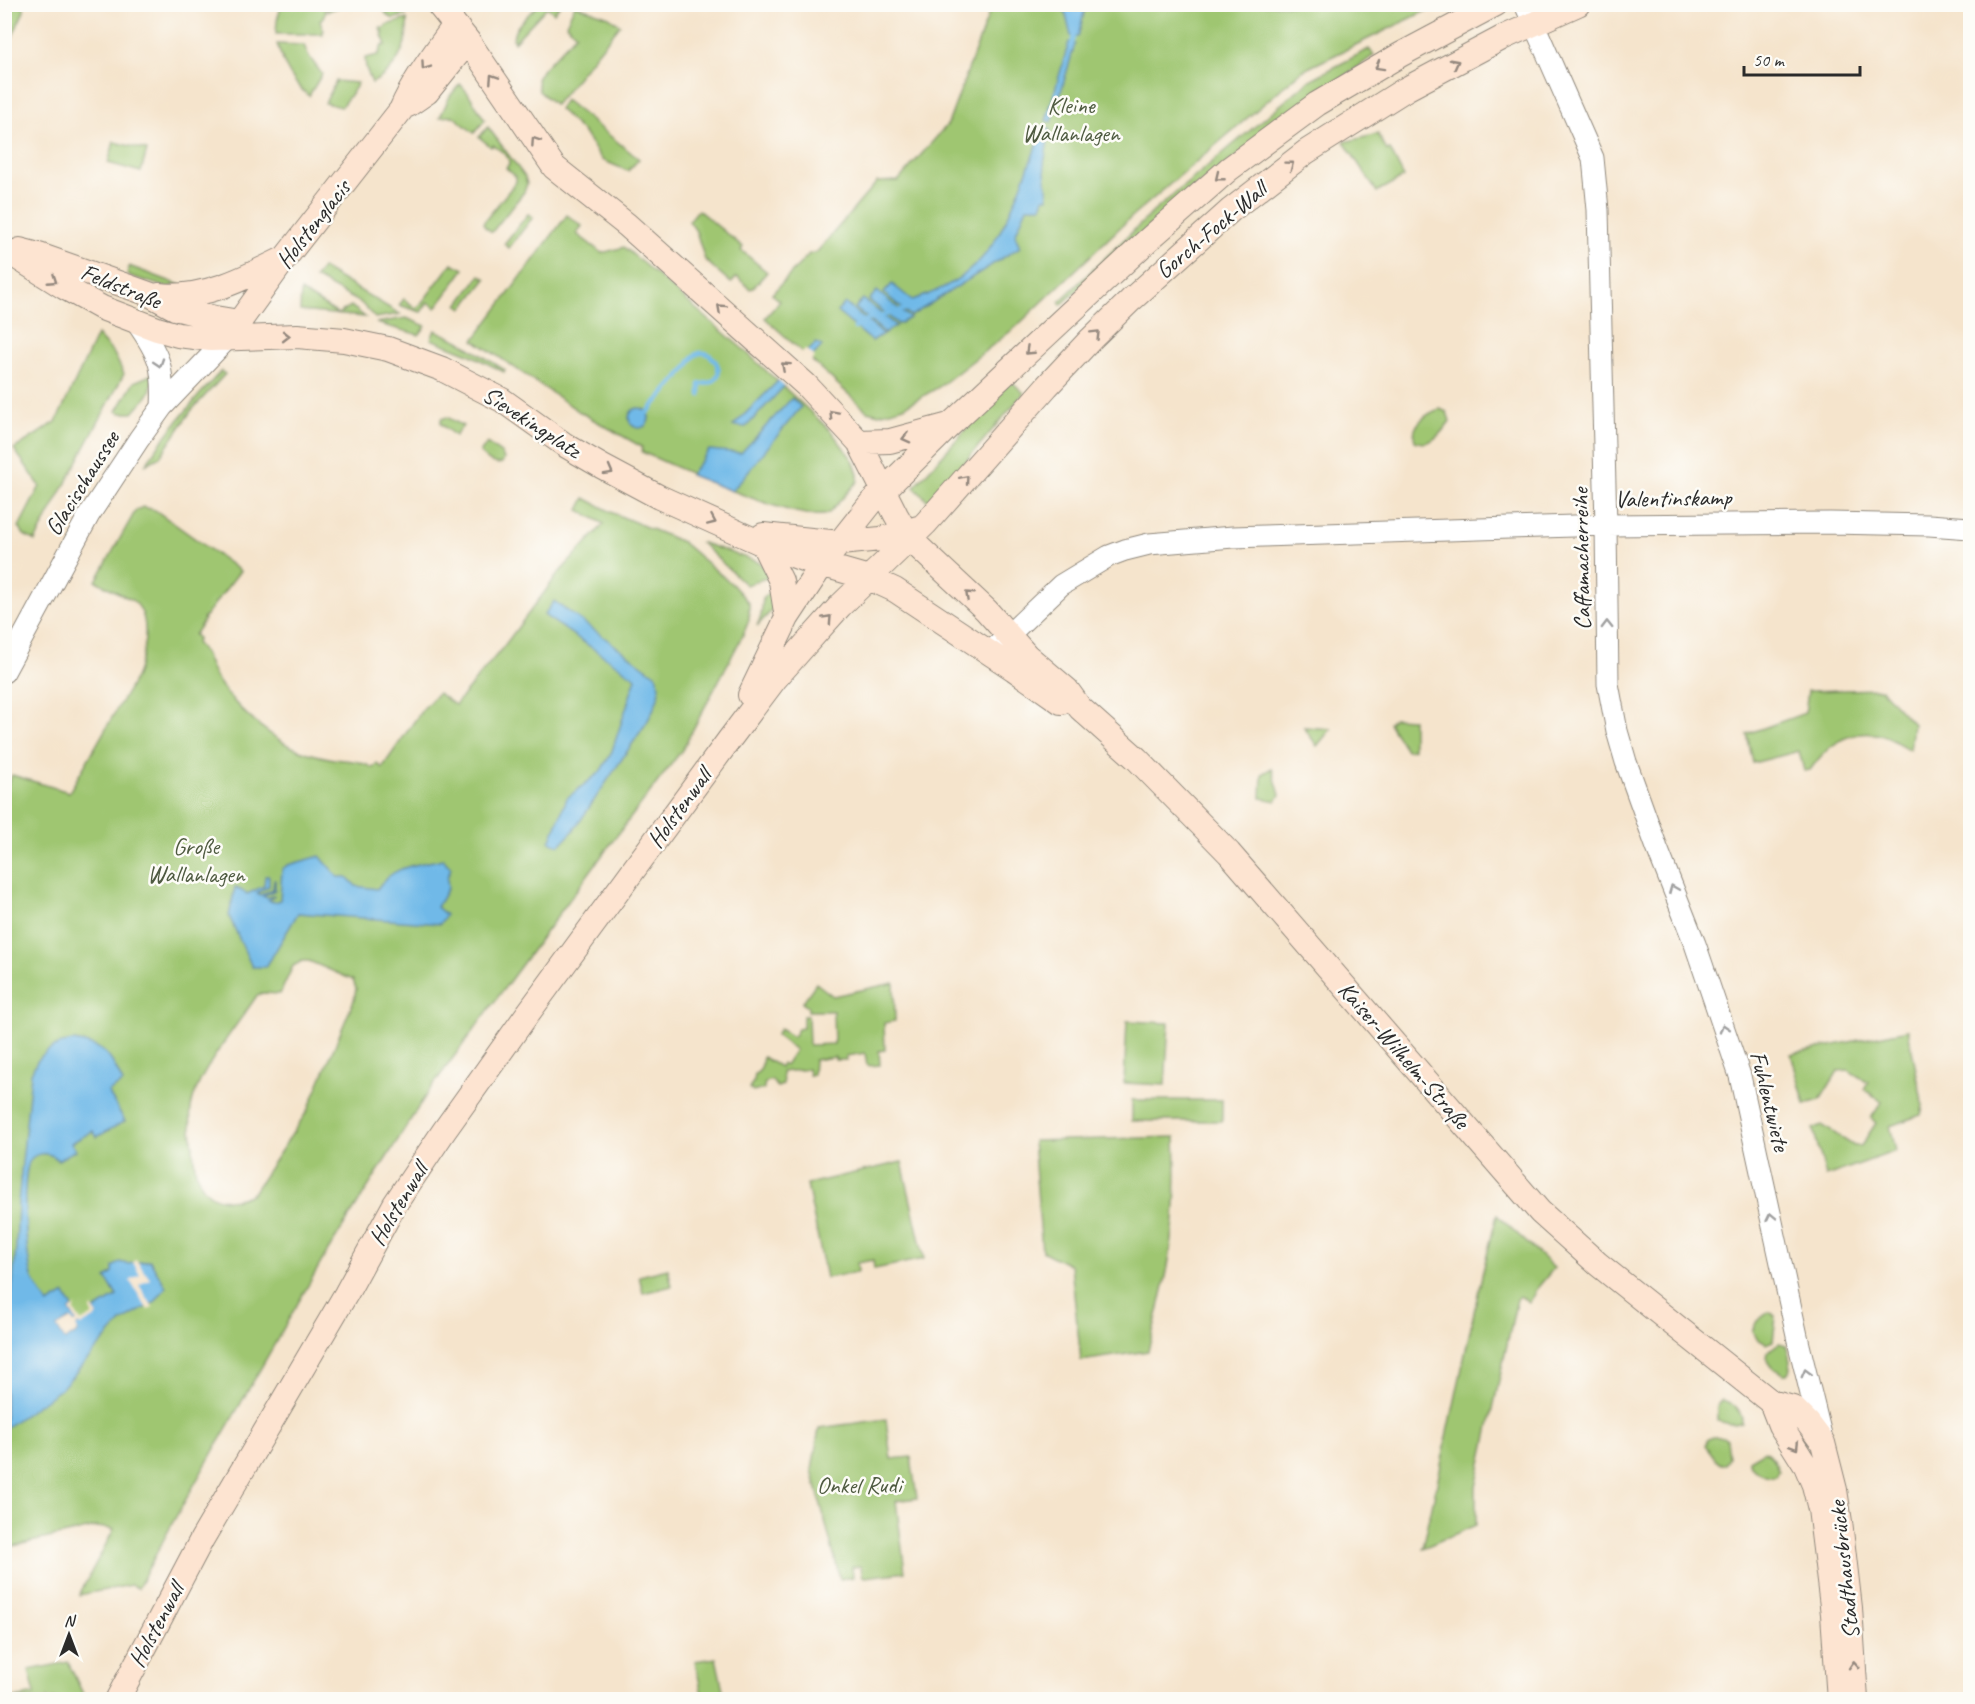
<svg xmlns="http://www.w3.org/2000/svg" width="1975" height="1704" viewBox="0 0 1975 1704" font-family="Caveat,sans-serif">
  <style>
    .green { fill: #9fc671; stroke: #65784e; stroke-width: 1.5; fill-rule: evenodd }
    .water { fill: #6fb9e8; stroke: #4d728a; stroke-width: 1.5 }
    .pier { fill: #f5e4cc }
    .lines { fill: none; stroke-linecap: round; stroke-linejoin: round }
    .stream { stroke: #6fb9e8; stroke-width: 4.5 }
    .tertiary-casing { stroke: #90887c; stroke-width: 23 }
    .secondary-casing { stroke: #90887c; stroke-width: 26 }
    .tertiary { stroke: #fff; stroke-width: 21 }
    .secondary { stroke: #fde4d1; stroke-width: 24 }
    .oneway { stroke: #94887e }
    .oneway2 { stroke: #a0a0a0 }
    .labels { text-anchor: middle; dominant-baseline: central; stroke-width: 5; stroke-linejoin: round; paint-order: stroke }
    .park-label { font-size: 24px; fill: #4e5a40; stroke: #fdfcf7 }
    .street-label { font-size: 24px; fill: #2b2b2b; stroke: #fdfcf7 }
  </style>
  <rect width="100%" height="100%" fill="#fdfcf7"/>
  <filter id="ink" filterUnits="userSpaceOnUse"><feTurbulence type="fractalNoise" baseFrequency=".0167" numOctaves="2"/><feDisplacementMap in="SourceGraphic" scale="12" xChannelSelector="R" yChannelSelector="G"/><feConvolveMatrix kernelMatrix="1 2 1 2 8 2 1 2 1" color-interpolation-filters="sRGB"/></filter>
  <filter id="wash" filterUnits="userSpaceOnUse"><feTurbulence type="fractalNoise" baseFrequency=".008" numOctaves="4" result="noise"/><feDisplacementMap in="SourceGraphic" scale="24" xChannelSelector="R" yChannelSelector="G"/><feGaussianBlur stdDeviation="1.35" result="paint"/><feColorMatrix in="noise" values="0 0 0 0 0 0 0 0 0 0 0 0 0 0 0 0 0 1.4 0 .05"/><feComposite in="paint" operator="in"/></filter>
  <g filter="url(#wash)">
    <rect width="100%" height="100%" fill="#f5e4cc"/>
    <path class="green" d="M282,4H339V7L328,11L327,8L324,10L326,12L322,19L320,20L324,31L322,32L323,34H276L277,20Z
      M539,4L560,5L554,13L547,7L514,42C509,29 530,14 539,4Z
      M4,5H24V11L7,48H5Z
      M382,5H403L406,15L393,19L386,14Z
      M575,5L609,17L620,25L555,105L539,91L537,79L543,69L576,34L566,24Z
      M992,5H1438L1302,71L1127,221L1016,327L939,387L904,407L879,414L867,411L765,318L780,301L772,294L809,254L816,253L877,182L898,181L948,124Z
      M407,19C409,46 396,71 372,83L366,68L365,58L378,55L382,46L386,45L382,35L384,33L383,31L381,32L380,28H385L386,25Z
      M277,44L304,45L308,55L322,74L309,96C292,83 283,64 277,44Z
      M1369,49L1374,55L1192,189L1061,305L1059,302L1154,211L1310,80Z
      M336,81L357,83L356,87L341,107L325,103Z
      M460,84L468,93L485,120L474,133L453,116L440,117L450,96Z
      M565,100L639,159L628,171L602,160L584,133L559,109Z
      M488,127L525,177L527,184L524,192L492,232L485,227L483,223L516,182V177L506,168L509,164C509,154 500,151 493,145L491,147L479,137Z
      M1378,134L1387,151L1390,150L1404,177L1377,192L1344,142Z
      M114,142L147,150L141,172L108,163Z
      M698,210L743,247L741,250L767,272L753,288L750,289L737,277L731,283L705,260L696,231L689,221Z
      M528,214L533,217L509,248L504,244Z
      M567,215L582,226L577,234L602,253L624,247L744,350L831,431L853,460L858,474V481L829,513C806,528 671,465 642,452V447L580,412L474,340Z
      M452,263L464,269L436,308L428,302L421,312L399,305L404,299L416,308L421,304Z
      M129,266L180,285L165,287L127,275Z
      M322,268L400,314L375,318L361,303L315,278Z
      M480,275L486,279L463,308L458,305Z
      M301,291L338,314L351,306L365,317L300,311Z
      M406,318L426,326L419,335L376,323Z
      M435,330L459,341L505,370L504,372L469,354L431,339Z
      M97,335L114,354L124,374L35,541L24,535L19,527L40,486L14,449L56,422Z
      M221,371L225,374L191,411L160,457L145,465C168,431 193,401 221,371Z
      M153,374C153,394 145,399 133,413H120L117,411L134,382Z
      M1010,380L1024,393L930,503L914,487Z
      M1440,409L1447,412L1450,421C1442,432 1431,448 1415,441C1410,425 1427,413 1440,409Z
      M447,417L463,426L455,436L441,424V419Z
      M487,443L502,454L504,459L502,463C493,466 486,459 480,453Z
      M585,498L613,513L682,542L733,585L749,603V620L743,635L682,750L609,846L428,1092L326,1254L173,1522L138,1588L131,1585L79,1595L114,1529L96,1527L5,1548V790L12,775L69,792C86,764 102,735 118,707C125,695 134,683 138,670C145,650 152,614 132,600L96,581L136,510L143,507L155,510L240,571L203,619L204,620L194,635L198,638L196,643C208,654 208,665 216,678C234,705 257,727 286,744C301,752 317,756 334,759C348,761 361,760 373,768L377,763L382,768L422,710L438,693L455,705L504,646L558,574L604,524L579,510ZM302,961H309L353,980L356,989L354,1000L308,1110L253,1193C239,1201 218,1204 206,1191C196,1180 194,1164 193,1148C192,1134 188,1117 192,1103C198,1073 238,1024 256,997L262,993L280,994L293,966Z
      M700,542L755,561L760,563L772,576L746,585Z
      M775,588L776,606L757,626L761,616L763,598Z
      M1881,689L1913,724L1910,750C1900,745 1887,735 1876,734C1846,730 1826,747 1810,770L1804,771L1799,751L1753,763L1747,734L1805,713L1808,691Z
      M1394,718L1413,719V749L1406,750L1389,723Z
      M1304,727L1331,729L1317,746Z
      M1272,768L1280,795L1276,801L1261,798L1262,774Z
      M816,983L833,996L894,983L895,1021L884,1023L885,1050L879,1051L880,1065L867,1066L865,1053L846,1056V1060H835V1057L814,1060L813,1075H809L808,1069L782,1072L783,1085L777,1087L772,1080L767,1081L764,1085V1089L753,1092L749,1088L754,1081L755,1074C764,1069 761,1064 763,1057L780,1067L782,1063L785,1065L795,1050L776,1035L780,1029L793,1037L798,1029L803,1028V1016H808L809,1045L834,1044L833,1011H808V1007L802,1003Z
      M1127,1021L1169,1023L1165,1085L1124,1083Z
      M1908,1030L1923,1106L1921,1115L1890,1126L1896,1151L1826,1176L1813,1129L1822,1125L1854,1146H1861L1876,1123L1871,1118L1882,1102L1864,1089L1868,1082L1848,1070L1838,1071L1820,1100L1805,1104L1791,1054Z
      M1132,1100H1222V1121H1132Z
      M1175,1137C1177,1179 1176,1224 1168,1266C1163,1294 1155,1323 1148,1351L1081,1361L1071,1266L1042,1251L1033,1141Z
      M902,1162L924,1259L874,1269L873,1260L857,1263L858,1272L826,1278L807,1184Z
      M1497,1215L1554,1268L1534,1292L1535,1294L1529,1303L1520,1296L1517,1299L1476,1486V1525L1423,1548L1482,1275Z
      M668,1269L672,1286L643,1293L639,1276Z
      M1769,1312L1776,1316L1773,1341L1766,1344L1758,1339L1752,1331L1757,1321Z
      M1779,1343L1786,1345L1789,1356L1791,1368L1787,1374H1783L1773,1368L1766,1358L1767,1352Z
      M1722,1400C1732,1402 1743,1412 1742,1423L1735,1425L1717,1421V1407Z
      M886,1419L891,1459L911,1457L917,1498L896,1501L905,1572L865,1577L862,1575L861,1566L852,1567L853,1577L840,1579L812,1470L819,1428Z
      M1713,1437H1724L1727,1439L1729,1458L1725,1465L1719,1463L1705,1445L1708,1439Z
      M1764,1451C1772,1455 1776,1463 1779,1471L1776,1476C1766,1477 1756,1472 1749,1464V1460Z
      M716,1658L725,1699H703L695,1661Z
      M68,1662L83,1694L80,1699H10L35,1694L29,1670Z"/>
    <path class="water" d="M1054,5H1086L1078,37L1071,36L1065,11Z
      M1069,42L1075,44L1052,122L1046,121Z
      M1043,128L1050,129L1044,163L1048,198H1044L1041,207H1027L1015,235L1020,247L911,316L884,293L892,284L912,300C938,292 964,278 982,258C1008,229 1029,165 1043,128Z
      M877,291L910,318L898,324L869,300Z
      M863,299L867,302L896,326L885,333L855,308Z
      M845,303L883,334L872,341L837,312Z
      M816,343L822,346L746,427L733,426Z
      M792,398L801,407L732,491L690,475L709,450L741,453Z
      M629 418a10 10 0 1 1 20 0a10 10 0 1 1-20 0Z
      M554,601L656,675C664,691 655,707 647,722L574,830L560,845L550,842L567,798L600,772L611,754L636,678L544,615Z
      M320,856L338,877H347L356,886L377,889C393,865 416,865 443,859L451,868L447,878L448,888L437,907L446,915L440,924L298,913L266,967H252L229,916L235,887L247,894L264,886L265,876H269V886L257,893L260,895L273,889L274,880H275V890L263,896L267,898L275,895L269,900L273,902L280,900L282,869L288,865Z
      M73,1041C105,1045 110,1055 123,1083L108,1092L125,1121L97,1137L93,1131L71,1143L76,1150L58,1160C49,1151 32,1151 28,1165C22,1185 26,1256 32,1276C35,1286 43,1295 48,1304L65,1294L73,1308L70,1310L77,1322L74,1323L70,1319L57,1327L65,1340L78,1332L75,1326L97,1316L94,1310L117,1296L106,1278L113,1273V1267L120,1262L128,1264L150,1260L166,1287L155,1302L121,1322L61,1389L5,1428V1363L16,1248L18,1203L31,1074C37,1055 53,1044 73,1041Z"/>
    <path class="pier" d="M806,349L815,357L787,388L776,378Z
      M136,1260L150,1279L139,1285L153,1307L148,1310L130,1281L140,1275L133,1262Z
      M76,1306L74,1311L81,1322L93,1315L91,1310L92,1307L98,1316L80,1326L79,1324L76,1326L78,1331L65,1340L57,1327L71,1319L74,1323L77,1322L70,1310Z"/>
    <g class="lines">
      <path class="stream" d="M1071,48L1074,36
        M855,328L864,321L909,308
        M647,413L688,366C703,328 741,384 700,384V395"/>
    </g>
  </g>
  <g filter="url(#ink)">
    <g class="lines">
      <g class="tertiary-casing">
        <path id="tertiary" d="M1525,4L1593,158L1598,210L1606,525L1608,684L1617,731L1626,762L1657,848L1695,944L1740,1076L1799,1345L1823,1443
          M137,323C160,356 164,367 162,407
          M997,646L1061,585L1109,556L1125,550L1149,544L1233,537L1606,525L1830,523L1929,525L1970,528
          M4,672L89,515L139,439L162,407L227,339"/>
      </g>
      <g class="secondary-casing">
        <path id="secondary" d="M438,4L468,41L554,167L627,225L806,385L859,442L896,515L910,539L986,610L1027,656L1067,690L1080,708L1137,759L1229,853L1540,1212L1598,1264L1771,1402L1793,1408L1808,1423L1823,1443L1835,1490L1840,1522L1850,1608L1856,1700
          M408,105L427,92L468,41
          M4,249L64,287L102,308L157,329L178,335L211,339L297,336L344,340L388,349L442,369L502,400L565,445L601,466L659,497L763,544L803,559L869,578L895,590L1014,669L1061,702
          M20,250L39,255L149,294L175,308L215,318L239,322
          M158,295C202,300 243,279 281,260
          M227,339L286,257L401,110C415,78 435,53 455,25
          M859,442L890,441L949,425
          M763,535L840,543L881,539L918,528
          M763,544L781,581L787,618
          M750,695L787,618L822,565L871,503L951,424L1148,240L1229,169L1317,104L1400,55L1496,4
          M1771,1402L1780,1425L1806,1466L1814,1485L1820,1509L1833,1614L1839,1700
          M117,1700L202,1539L346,1294L395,1204L444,1131L526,1016L729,740L775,679L805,645L840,606L926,523L1047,386L1091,339L1131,300L1231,210L1306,152L1406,89L1502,38L1578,4"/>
      </g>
      <use href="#tertiary" class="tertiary"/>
      <use href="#secondary" class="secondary"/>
    </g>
    <defs><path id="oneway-chevron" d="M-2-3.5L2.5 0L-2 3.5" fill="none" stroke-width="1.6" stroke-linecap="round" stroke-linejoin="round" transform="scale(1.5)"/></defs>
    <g class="oneway">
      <use href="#oneway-chevron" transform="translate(1455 63) rotate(-28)"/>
      <use href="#oneway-chevron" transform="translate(425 66) rotate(125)"/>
      <use href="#oneway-chevron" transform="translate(1379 66) rotate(151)"/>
      <use href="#oneway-chevron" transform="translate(493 78) rotate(-123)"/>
      <use href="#oneway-chevron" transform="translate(535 141) rotate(-124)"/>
      <use href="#oneway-chevron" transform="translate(1290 165) rotate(-37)"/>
      <use href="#oneway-chevron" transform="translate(1219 177) rotate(141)"/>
      <use href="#oneway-chevron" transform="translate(53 280) rotate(33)"/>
      <use href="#oneway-chevron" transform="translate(721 308) rotate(-138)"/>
      <use href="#oneway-chevron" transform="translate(1096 334) rotate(-45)"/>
      <use href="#oneway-chevron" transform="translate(286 336)"/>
      <use href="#oneway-chevron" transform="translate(1029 351) rotate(137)"/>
      <use href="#oneway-chevron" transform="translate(785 366) rotate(-138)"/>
      <use href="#oneway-chevron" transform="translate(833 414) rotate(-133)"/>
      <use href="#oneway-chevron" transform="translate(906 438) rotate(166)"/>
      <use href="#oneway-chevron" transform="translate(609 471) rotate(29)"/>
      <use href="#oneway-chevron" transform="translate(965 479) rotate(-49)"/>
      <use href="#oneway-chevron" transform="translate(712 521) rotate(24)"/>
      <use href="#oneway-chevron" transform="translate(969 595) rotate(-137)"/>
      <use href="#oneway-chevron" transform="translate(828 619) rotate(-47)"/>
      <use href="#oneway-chevron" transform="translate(1795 1446) rotate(58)"/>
      <use href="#oneway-chevron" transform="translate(1854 1665) rotate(-94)"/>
    </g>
    <g class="oneway2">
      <use href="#oneway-chevron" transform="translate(159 363) rotate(72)"/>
      <use href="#oneway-chevron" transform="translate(1607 625) rotate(-91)"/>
      <use href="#oneway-chevron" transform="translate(1673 889) rotate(-112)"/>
      <use href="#oneway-chevron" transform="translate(1724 1028) rotate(-108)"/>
      <use href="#oneway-chevron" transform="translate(1771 1217) rotate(-102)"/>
      <use href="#oneway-chevron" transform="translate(1806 1373) rotate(-105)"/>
    </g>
  </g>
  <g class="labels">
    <g class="park-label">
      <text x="1071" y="105">Kleine<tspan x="1071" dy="28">Wallanlagen</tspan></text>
      <text x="196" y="846">Große<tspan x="196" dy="28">Wallanlagen</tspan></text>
      <text x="859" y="1485">Onkel Rudi</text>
    </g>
    <g class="street-label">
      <text transform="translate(313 224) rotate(-52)">Holstenglacis</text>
      <text transform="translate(1211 230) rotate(-40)">Gorch-Fock-Wall</text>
      <text transform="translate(121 286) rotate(22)">Feldstraße</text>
      <text transform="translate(532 422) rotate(33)">Sievekingplatz</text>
      <text transform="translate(82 483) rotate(-58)">Glacischaussee</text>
      <text transform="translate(1673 498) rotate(-1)">Valentinskamp</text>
      <text transform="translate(1581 559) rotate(-91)">Caffamacherreihe</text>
      <text transform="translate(679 808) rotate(-54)">Holstenwall</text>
      <text transform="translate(1404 1055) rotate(49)">Kaiser-Wilhelm-Straße</text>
      <text transform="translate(1770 1101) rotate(76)">Fuhlentwiete</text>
      <text transform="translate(398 1204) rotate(-59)">Holstenwall</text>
      <text transform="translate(1844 1570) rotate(-96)">Stadthausbrücke</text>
      <text transform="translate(156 1625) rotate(-62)">Holstenwall</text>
    </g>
  </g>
  <rect width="1975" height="1704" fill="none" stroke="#fdfcf7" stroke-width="24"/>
  <g transform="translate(69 1635)" stroke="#fdfcf7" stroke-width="4.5" paint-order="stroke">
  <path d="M0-4.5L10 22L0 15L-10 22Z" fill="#2b2b2b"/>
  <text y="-9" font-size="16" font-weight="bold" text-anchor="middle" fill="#2b2b2b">N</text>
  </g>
  <path d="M1744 66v9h116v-9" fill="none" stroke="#2b2b2b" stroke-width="3"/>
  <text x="1753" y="66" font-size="18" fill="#2b2b2b" stroke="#fdfcf7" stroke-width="4.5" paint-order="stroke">50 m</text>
</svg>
